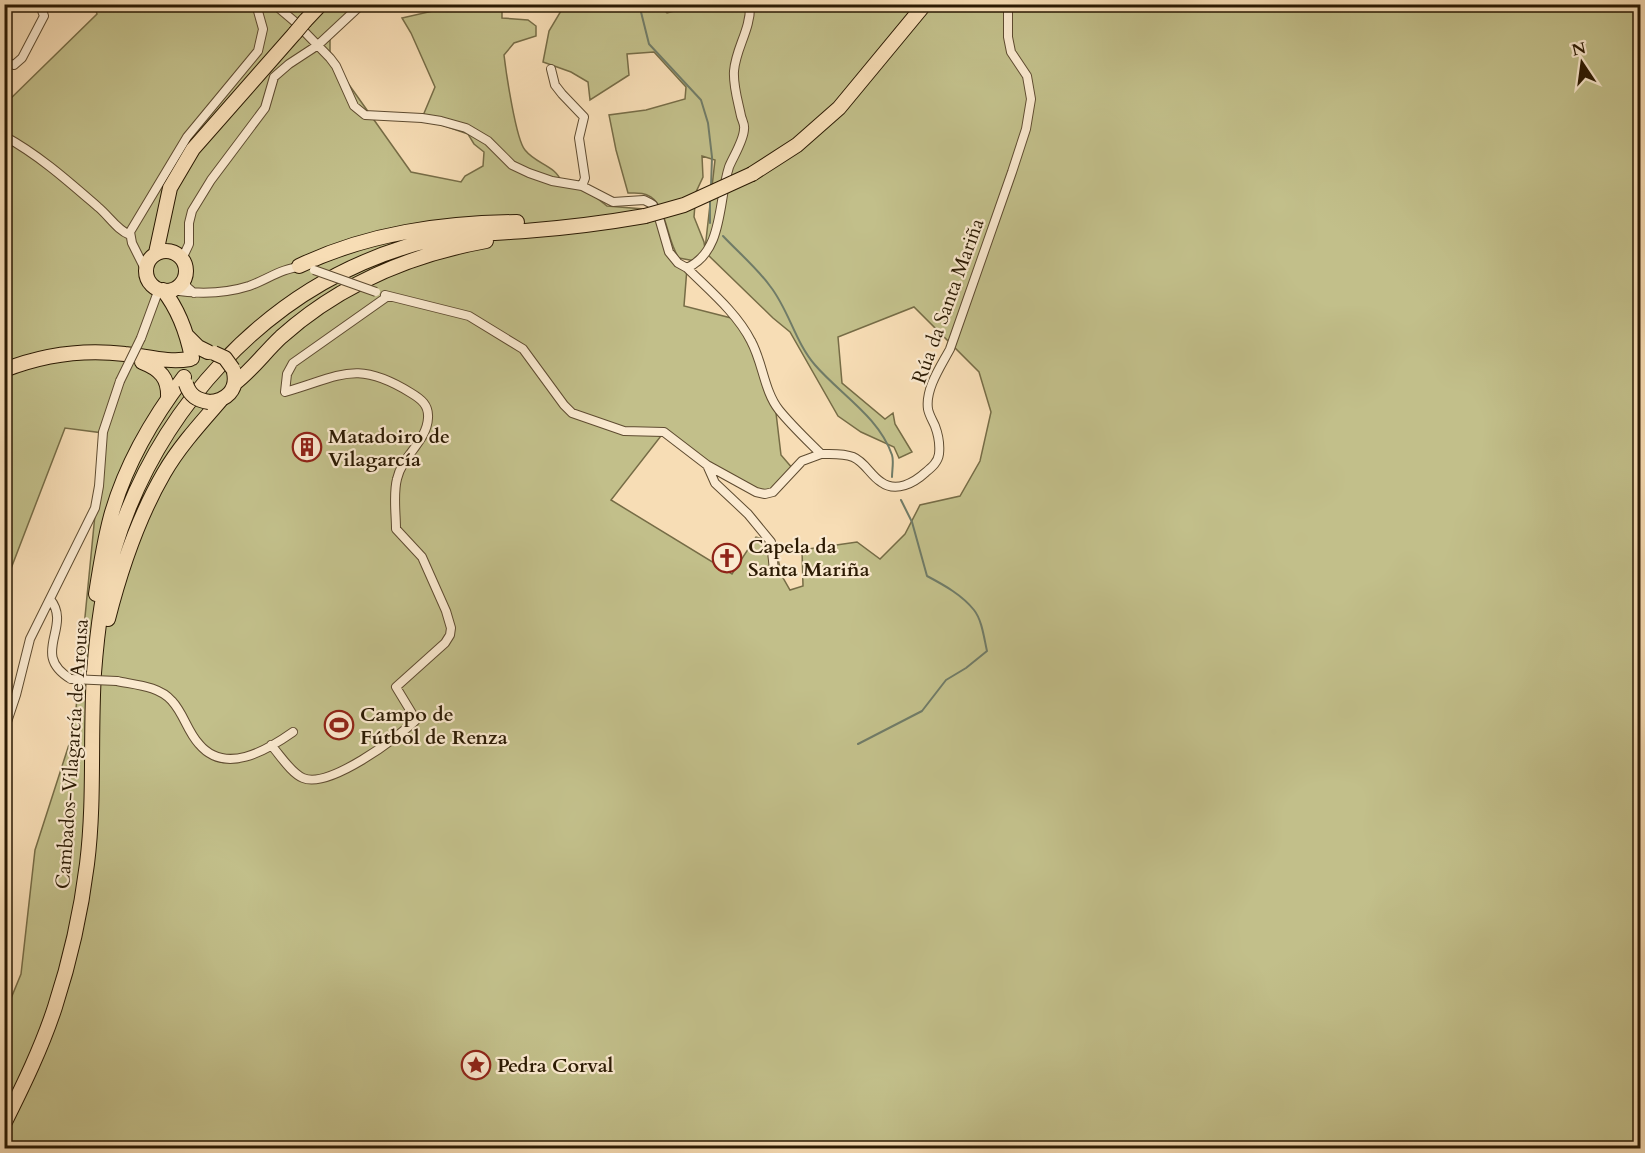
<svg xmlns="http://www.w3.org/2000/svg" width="1645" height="1153" viewBox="0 0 1645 1153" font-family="Cardo,serif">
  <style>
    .green { fill: #c2bf8a; stroke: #766c46; stroke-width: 1.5; fill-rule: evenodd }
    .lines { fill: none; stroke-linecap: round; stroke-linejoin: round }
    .stream { stroke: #707b67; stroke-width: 2 }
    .minor-casing { stroke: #5e4b30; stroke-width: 10 }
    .primary-casing { stroke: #2b1a03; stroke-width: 16 }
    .trunk-casing { stroke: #2b1a03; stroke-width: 16 }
    .minor { stroke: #fae9cf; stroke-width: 8 }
    .primary { stroke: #f7ddb5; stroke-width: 14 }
    .trunk { stroke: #f7ddb5; stroke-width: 14 }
    .minor-bridge-casing { stroke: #5e4b30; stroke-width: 10; stroke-linecap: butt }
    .primary-bridge-casing { stroke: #2b1a03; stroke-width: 16; stroke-linecap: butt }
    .trunk-bridge-casing { stroke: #2b1a03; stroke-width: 16; stroke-linecap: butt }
    .minor-bridge { stroke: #fae9cf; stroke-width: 8 }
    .primary-bridge { stroke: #f7ddb5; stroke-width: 14 }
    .trunk-bridge { stroke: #f7ddb5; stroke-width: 14 }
    .labels { text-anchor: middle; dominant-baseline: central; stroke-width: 4.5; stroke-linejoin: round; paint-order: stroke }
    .street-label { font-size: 20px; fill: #2b1a03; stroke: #fae9cf }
    .poi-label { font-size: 20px; font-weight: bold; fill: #2b1a03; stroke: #fae9cf; text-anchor: start }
  </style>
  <rect width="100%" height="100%" fill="#f7ddb5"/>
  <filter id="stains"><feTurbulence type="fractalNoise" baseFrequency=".00333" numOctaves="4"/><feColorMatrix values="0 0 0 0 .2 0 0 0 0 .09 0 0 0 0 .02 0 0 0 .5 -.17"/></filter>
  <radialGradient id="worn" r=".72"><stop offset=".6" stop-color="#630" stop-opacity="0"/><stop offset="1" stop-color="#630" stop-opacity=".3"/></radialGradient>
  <path class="green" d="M330,4L362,5L330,33V58L411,172L461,182L465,176L483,166L484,152L474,144L468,134L422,118L435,87L411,33L402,18L455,6V5H504L502,7V18L528,20L536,26V36L514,43L504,55C506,72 516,140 525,150C537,165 556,165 562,183L588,191L607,206L644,209L649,219L660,221L669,252L687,268L684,306L735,319L760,362L776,413L781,455L793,469L765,494L707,465L664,432L611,500L732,574L756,537L774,542L782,576L790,590L803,586L802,550L857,542L880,559L905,534L920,505L960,496L980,461L991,412L979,372L914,307L838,337L842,383L885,419L893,413L895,424L912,452L899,458L894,447L861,432L838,416L790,332L773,318L706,253L695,261L679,258C666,241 667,202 647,195C642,192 633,193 628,193L616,150L609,115L646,110L685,99L686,87L654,52L627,54L629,75L590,100L588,82L571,72L543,62L549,31L561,11L559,5H659L667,13L682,9V4L1640,5V1148H5V1013L21,974L35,850L74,729L103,433L65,428L7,579L5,578V104L97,14L94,5ZM702,156L715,160L705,249L704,242L694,217L696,192L703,177Z"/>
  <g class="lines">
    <path class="stream" d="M639,4L649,44L701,100L708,123L712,157L711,187
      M710,199V223
      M723,236C738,252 757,268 770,286C789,310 795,342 815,365C840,394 879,417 892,455C894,461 892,470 892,477
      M858,744L922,711L946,680L966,668L987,651C984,638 982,620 974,610C962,595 944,585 927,576L912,522L901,500"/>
    <g class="minor-casing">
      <path id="minor" d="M274,4L294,21L330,58L336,66L354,106L365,115L422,118L441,121L466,128L488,141L512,165L529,173L552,181L582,186L613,202L644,200L650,203L653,205L660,221L669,252L678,263L687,268C724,251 718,201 729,167C733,157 744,140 744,129C745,125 742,120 741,116C738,101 733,86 734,71C736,47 751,30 750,4
        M4,62L14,65L22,58L44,16L41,8L31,4
        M551,69L555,85L562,94L584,117L579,138L585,178L582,186
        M4,136C39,155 68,181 98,207C109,216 117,230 130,235
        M182,259L189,244V223L192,211L211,180L265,108L274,77L289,64L318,45L362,4
        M146,271L132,243L130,232L187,137L258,51L263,29L256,4
        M184,279L187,287L194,293
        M171,290C197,294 224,294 249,286C266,280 284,267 302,267
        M385,295L469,316L523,349L564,405L572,413L624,431L664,432L707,465L756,492L765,494L773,492L802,461L821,454C807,440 792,426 779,410C764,391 763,363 751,341C737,313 709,290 687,268
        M141,338L159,289
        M821,454C832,454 843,453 853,457C865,462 870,475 881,482C896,493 914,483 926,472C932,467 938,462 939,454C940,445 938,434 935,426C933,421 929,415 928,409C925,389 941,366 950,349L1012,172L1026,129L1031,99L1027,76L1011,52L1008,37V4
        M707,465L715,483L748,514L771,542L774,570
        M50,599C73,627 29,654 71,679
        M117,681C136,685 159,686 172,701C184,714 187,731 199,744C225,775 266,751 293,732
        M4,731L16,695L30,639L95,508L99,486L103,432L120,381
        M271,745C280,755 291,773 303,778C329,789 397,738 416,720L396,687L445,643L450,635L451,628L446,611L422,557L396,529C396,513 393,494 397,479C402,456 427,441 428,418C429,405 421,399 411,393C356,359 341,376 285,392L287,374L293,363L388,296"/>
    </g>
    <g class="primary-casing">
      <path id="primary" d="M305,21L321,4
        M146 271a20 20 0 1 1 40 0a20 20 0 1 1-40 0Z
        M156,253L170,188L193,149L295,33
        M163,290C179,310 187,333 192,358
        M187,336L198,347L208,352
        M142,362C160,369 169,378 168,398
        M4,370C42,355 84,349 125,354C147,356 167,363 190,359
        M209,402C226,401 238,390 234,372"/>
    </g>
    <g class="trunk-casing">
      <path id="trunk" d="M752,174L797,145L839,108L925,4
        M299,266C368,233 442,223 517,222
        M235,383C252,370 265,352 281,337C339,285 409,255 486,241
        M96,594C100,568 104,542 111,516C125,466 152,419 184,377
        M108,619C120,572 139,516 164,473C179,447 200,424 220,401
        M4,1124C23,1086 42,1047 55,1007C70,961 81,912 87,864C95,800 90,736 94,673C97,633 102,591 113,553C155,412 263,291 405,247C444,234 484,234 525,231C565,228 605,223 645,216"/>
    </g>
    <use href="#minor" class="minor"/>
    <use href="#primary" class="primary"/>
    <use href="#trunk" class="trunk"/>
    <g class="minor-bridge-casing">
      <path id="minor-bridge" d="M314,270L376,292
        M120,381L141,338
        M71,679L117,681"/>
    </g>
    <g class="primary-bridge-casing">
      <path id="primary-bridge" d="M295,33L305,21
        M214,353L225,358L233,369
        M186,384C190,396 197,400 209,402"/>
    </g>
    <g class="trunk-bridge-casing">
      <path id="trunk-bridge" d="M645,216L684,205L752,174"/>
    </g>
    <use href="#minor-bridge" class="minor-bridge"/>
    <use href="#primary-bridge" class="primary-bridge"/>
    <use href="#trunk-bridge" class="trunk-bridge"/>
  </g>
  <defs>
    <g id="building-ring" transform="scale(1.5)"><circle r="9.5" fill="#fae9cf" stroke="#8f2418" stroke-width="1.5"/><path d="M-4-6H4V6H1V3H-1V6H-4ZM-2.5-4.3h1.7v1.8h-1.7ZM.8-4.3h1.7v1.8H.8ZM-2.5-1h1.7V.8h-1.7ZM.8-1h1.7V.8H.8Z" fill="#8f2418"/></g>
    <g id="church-ring" transform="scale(1.5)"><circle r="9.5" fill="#fae9cf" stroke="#8f2418" stroke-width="1.5"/><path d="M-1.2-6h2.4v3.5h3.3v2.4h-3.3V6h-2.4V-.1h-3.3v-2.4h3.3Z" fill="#8f2418"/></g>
    <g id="stadium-ring" transform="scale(1.5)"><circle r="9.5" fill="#fae9cf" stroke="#8f2418" stroke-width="1.5"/><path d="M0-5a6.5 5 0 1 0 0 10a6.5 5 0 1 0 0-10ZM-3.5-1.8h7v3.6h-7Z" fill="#8f2418"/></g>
    <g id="sight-ring" transform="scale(1.5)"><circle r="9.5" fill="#fae9cf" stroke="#8f2418" stroke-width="1.5"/><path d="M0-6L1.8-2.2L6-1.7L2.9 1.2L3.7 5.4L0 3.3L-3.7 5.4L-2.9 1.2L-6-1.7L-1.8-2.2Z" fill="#8f2418"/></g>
  </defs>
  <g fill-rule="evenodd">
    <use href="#building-ring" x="307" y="447"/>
    <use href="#church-ring" x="727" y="558"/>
    <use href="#stadium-ring" x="339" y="725"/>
    <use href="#sight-ring" x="476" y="1065"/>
  </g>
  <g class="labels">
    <g class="street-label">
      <text transform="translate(948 301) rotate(-70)">Rúa da Santa Mariña</text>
      <text transform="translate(72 754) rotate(-86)">Cambados-Vilagarcía de Arousa</text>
    </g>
    <g class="poi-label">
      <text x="328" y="436">Matadoiro de<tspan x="328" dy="23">Vilagarcía</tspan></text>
      <text x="748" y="546">Capela da<tspan x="748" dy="23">Santa Mariña</tspan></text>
      <text x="360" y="714">Campo de<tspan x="360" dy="23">Fútbol de Renza</tspan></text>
      <text x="497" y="1065">Pedra Corval</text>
    </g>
  </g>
  <rect width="1645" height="1153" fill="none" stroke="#f7ddb5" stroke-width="24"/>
  <rect x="6" y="6" width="1633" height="1141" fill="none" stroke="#2b1a03" stroke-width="3"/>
  <rect x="12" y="12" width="1621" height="1129" fill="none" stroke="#2b1a03" stroke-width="1.5"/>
  <g transform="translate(1582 63) rotate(347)" stroke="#fae9cf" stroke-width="4.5" paint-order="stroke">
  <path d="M0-4.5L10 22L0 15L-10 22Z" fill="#2b1a03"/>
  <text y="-9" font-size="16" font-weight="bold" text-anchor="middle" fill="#2b1a03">N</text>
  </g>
  <rect width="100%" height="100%" filter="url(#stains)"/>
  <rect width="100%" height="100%" fill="url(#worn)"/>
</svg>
